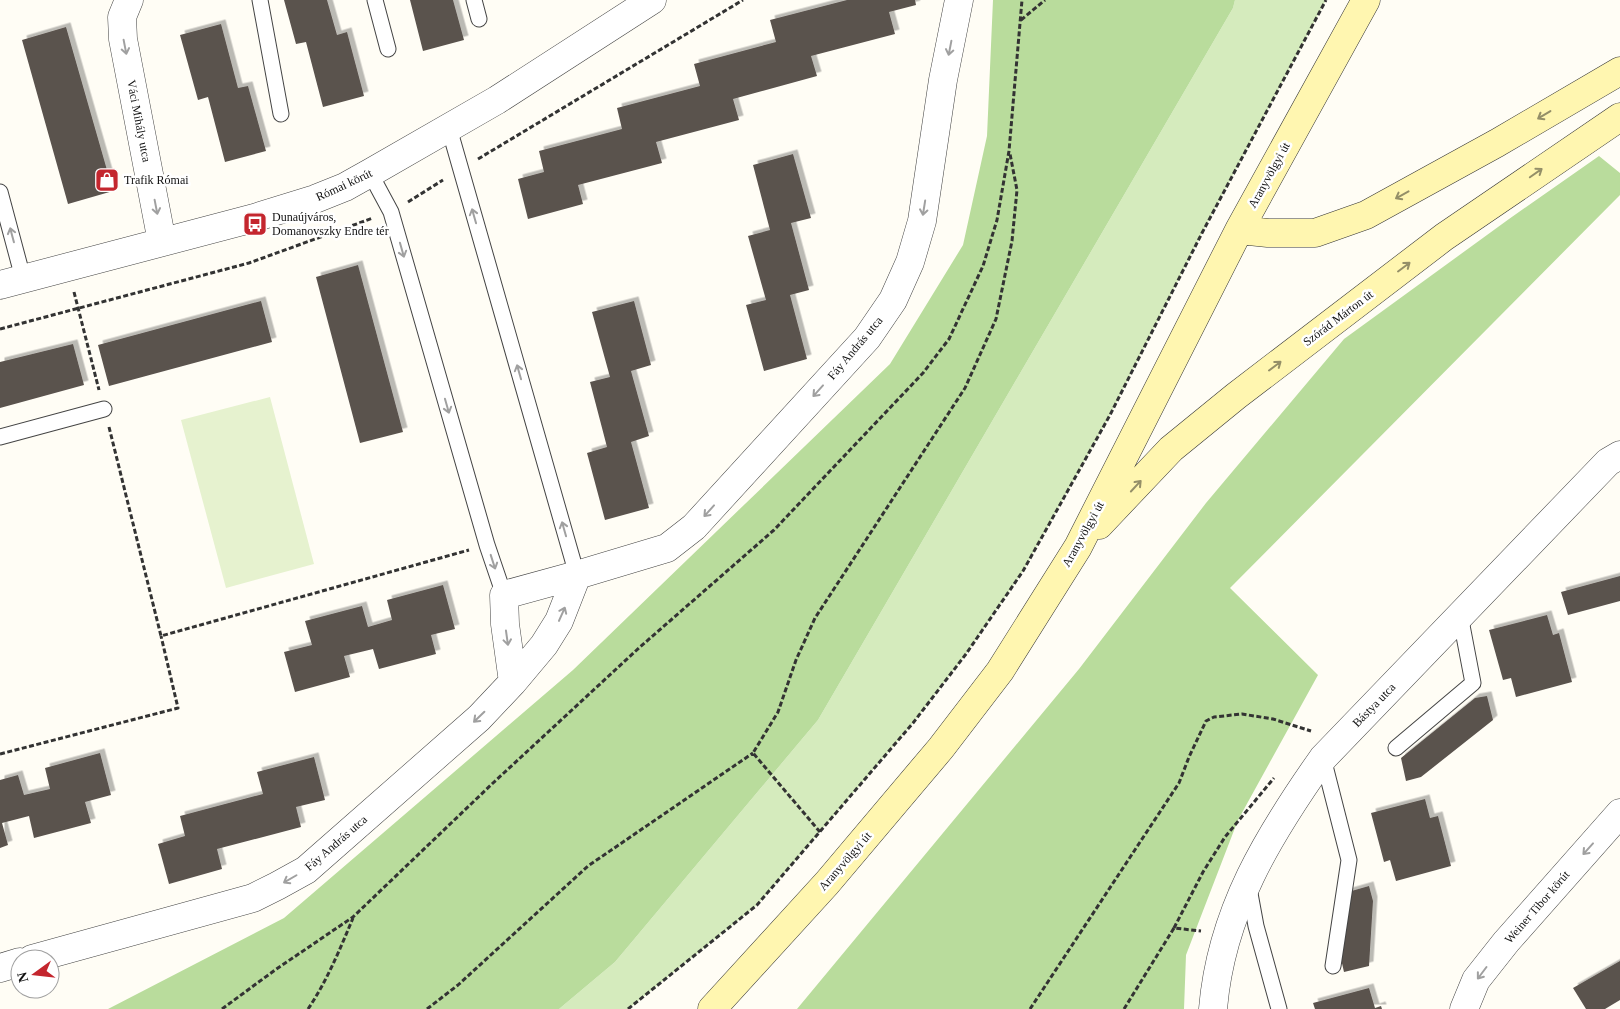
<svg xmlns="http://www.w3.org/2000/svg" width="1620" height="1009" viewBox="0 0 1620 1009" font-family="Georgia,serif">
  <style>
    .green { fill: #d5ebbd }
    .forest { fill: #b9dc9c }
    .pitch { fill: #e6f2cf }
    .building { fill: #5a524d; filter: url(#shadow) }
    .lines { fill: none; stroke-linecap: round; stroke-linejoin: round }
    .lane-casing { stroke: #444; stroke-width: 17 }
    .street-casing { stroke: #444; stroke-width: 29 }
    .secondary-casing { stroke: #333; stroke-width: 29 }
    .path { stroke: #333; stroke-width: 3; stroke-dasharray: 5 2.5; stroke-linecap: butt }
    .lane { stroke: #fff; stroke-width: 15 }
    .street { stroke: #fff; stroke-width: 28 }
    .secondary { stroke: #fff6b0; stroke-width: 28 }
    .oneway { stroke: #a0a0a0 }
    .oneway2 { stroke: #948f68 }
    .labels { text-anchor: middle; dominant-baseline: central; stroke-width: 5; stroke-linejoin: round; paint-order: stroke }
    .street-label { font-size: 12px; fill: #111; stroke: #fff }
    .poi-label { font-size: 12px; fill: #111; stroke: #fff; text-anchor: start }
  </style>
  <defs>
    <filter id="shadow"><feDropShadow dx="4.5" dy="-4.5" stdDeviation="0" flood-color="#0004"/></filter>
  </defs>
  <rect width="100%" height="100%" fill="#fffdf5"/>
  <path class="green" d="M1235,0H1326L1202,233L1110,415L1023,571L966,654L913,723L757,905L628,1009H559L615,962L818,720L1233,8Z"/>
  <path class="forest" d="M993,0H1235L1233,8L818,720L615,962L559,1009H108L284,918L573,670L890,364L963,245L987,136Z
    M1599,156L1620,173V195L1230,588L1318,675L1238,820L1186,955L1184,1009H797L1079,669L1206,503L1344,339L1509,219Z"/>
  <path class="pitch" d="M270,397L314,564L226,588L181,420Z"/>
  <path class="building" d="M284,0H327L337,35L347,32L364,96L323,107L306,42L296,44Z
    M410,0H453L464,40L423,51Z
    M847,0H915L916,5L889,12L895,34L811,56L817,76L733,99L739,120L656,142L662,163L578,185L583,204L528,219L518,179L544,172L539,151L622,129L617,108L700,86L694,64L776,42L770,20Z
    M221,24L238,88L248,86L266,151L225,162L208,97L198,100L180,35Z
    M66,27L113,191L68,204L22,40Z
    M793,154L811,218L791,223L809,290L790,295L807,359L764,371L746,305L766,300L748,236L770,230L753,165Z
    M358,265L403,432L360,443L316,277Z
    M261,301L272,342L109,386L98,345Z
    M634,301L651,365L631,371L649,436L631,442L649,508L605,520L587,453L607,447L590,382L610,377L592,312Z
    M73,344L84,385L0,408V362Z
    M1620,576V601L1568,615L1561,592Z
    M443,585L455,629L431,635L436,654L379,669L373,649L344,656L350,677L295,692L284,652L312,645L305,621L362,606L368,627L392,620L387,600Z
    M1547,615L1553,635L1559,633L1572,682L1516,697L1511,678L1503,680L1489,630Z
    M1487,696L1493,720L1421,777L1406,781L1401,758L1475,698Z
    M100,753L111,795L85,802L91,823L34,838L29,816L2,823L8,845L0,848V780L18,775L24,795L50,789L45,768Z
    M314,757L325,800L296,807L301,827L217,849L222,869L169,884L158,844L185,836L180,816L263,794L257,772Z
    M1425,799L1430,818L1438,816L1451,866L1396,881L1390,860L1384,862L1371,813Z
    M1369,886L1373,901L1369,966L1344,972L1341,959L1348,892Z
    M1620,961V1000L1605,1009H1586L1573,988Z
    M1369,988L1375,1008L1381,1006L1382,1009H1315L1313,1003Z"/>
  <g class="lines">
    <g class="lane-casing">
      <path id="lane" d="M260,0L281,114
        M375,0L388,49
        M474,0L479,19
        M449,128L577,575
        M370,173L391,212L487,545L504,595
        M0,192L23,278
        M0,437L104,409
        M1396,748L1473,683L1460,615
        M1323,758L1349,860L1333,966
        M1249,888L1256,926L1279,1009"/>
    </g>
    <g class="street-casing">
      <path id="street" d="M129,0L122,17L123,39L162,242
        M0,285L254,218L315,199L345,187L370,173L497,100L652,0
        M513,682L505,624L504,595L577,575L667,548L694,527L867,338L893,300L910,262L922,221L943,80L959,0
        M32,959L253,898L277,886L306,870L479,718L513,682L544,645L559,621L577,575
        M0,968L20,962
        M1213,1009C1221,912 1268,836 1323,758L1608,462L1620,455
        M1464,1009L1476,980L1506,942L1620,813"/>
    </g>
    <g class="secondary-casing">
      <path id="secondary" d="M1239,230L1268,233H1315L1366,215L1497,143L1620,71
        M1099,525L1171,449L1236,396L1444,237L1620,117
        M712,1009L827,883L941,748L1000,671L1078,547L1239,230L1366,0"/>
    </g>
    <path class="path" d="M1021,20L1045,0
      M478,159L743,0
      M408,202L443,180
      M74,292L99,390
      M0,329L249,263L373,218
      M109,427L161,636L469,550
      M0,754L178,708L161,636
      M820,832L753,753L778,712L796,660L815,618L965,388L996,319L1012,241L1017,190L1010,154
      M1174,928L1203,872L1225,837L1274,778
      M222,1009L275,970L353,917L493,783L640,647L774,530L923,373L949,339L983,266L997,220L1009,151L1022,0
      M308,1009C327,981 340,949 353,918
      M427,1009L458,985L588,866L753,753
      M628,1009L757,905L913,723L966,654L1023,571L1110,415L1202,233L1326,0
      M1030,1009L1179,783L1189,757L1206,721L1214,717L1242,714L1273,719L1311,731
      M1124,1009L1174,928L1201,931"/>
    <use href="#lane" class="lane"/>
    <use href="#street" class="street"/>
    <use href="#secondary" class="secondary"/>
  </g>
  <defs><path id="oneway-shaft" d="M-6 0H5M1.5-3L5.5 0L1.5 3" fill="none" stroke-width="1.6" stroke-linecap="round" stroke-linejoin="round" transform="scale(1.25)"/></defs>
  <g class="oneway">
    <use href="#oneway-shaft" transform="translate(125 47) rotate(79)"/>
    <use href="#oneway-shaft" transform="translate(950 48) rotate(101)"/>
    <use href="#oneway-shaft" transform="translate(156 207) rotate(79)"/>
    <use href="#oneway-shaft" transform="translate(924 208) rotate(99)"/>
    <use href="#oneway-shaft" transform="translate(474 216) rotate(-106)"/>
    <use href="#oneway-shaft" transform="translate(12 235) rotate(-105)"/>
    <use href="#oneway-shaft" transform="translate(402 250) rotate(74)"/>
    <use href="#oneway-shaft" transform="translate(519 372) rotate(-106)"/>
    <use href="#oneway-shaft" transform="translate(818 391) rotate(132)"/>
    <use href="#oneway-shaft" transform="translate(447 406) rotate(74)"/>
    <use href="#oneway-shaft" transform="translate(709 511) rotate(132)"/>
    <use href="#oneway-shaft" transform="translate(564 529) rotate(-106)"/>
    <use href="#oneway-shaft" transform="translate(493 562) rotate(72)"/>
    <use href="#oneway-shaft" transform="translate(562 614) rotate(-66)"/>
    <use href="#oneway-shaft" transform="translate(507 638) rotate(82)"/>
    <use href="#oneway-shaft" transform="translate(479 717) rotate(136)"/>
    <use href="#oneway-shaft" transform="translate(1588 849) rotate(132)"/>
    <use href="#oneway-shaft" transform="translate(290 879) rotate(150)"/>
    <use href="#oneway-shaft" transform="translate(1482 973) rotate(127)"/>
  </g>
  <g class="oneway2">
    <use href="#oneway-shaft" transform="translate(1544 115) rotate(149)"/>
    <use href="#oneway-shaft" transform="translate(1536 173) rotate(-35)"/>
    <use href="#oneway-shaft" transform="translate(1402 195) rotate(151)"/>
    <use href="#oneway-shaft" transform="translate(1404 267) rotate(-37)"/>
    <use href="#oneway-shaft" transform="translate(1275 366) rotate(-37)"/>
    <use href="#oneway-shaft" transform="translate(1136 486) rotate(-47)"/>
  </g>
  <defs>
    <g id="shop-square" transform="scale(1.25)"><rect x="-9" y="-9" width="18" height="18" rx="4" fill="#c4262e" stroke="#fff"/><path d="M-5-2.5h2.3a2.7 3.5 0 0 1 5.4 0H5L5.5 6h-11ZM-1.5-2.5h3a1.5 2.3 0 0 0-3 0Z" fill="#fff"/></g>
    <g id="bus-square" transform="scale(1.25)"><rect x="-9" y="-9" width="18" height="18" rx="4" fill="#c4262e" stroke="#fff"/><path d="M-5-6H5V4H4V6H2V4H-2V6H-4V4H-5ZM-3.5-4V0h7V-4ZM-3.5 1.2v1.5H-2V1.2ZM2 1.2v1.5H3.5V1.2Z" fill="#fff"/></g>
  </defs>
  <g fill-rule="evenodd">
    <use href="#shop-square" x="107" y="180"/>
    <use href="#bus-square" x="255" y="224"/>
  </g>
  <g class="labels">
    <g class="street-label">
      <text transform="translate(139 121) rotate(79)">Váci Mihály utca</text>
      <text transform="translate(1269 175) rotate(-61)">Aranyvölgyi út</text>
      <text transform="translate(344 185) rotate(-25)">Római körút</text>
      <text transform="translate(1338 318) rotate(-37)">Szórád Márton út</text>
      <text transform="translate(855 348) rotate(-50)">Fáy András utca</text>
      <text transform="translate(1083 534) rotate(-61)">Aranyvölgyi út</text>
      <text transform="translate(1374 705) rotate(-46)">Bástya utca</text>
      <text transform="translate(336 843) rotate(-41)">Fáy András utca</text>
      <text transform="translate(845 861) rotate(-49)">Aranyvölgyi út</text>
      <text transform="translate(1537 907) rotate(-49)">Weiner Tibor körút</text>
    </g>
    <g class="poi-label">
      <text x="124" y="180">Trafik Római</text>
      <text x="272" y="217">Dunaújváros,<tspan x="272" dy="14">Domanovszky Endre tér</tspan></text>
    </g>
  </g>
  <g transform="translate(35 974) rotate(255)"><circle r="24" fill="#ffffff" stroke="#a0a0a0"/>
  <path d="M0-4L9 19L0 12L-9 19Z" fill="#c4262e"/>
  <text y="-8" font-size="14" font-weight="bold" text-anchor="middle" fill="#111111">N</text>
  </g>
</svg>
